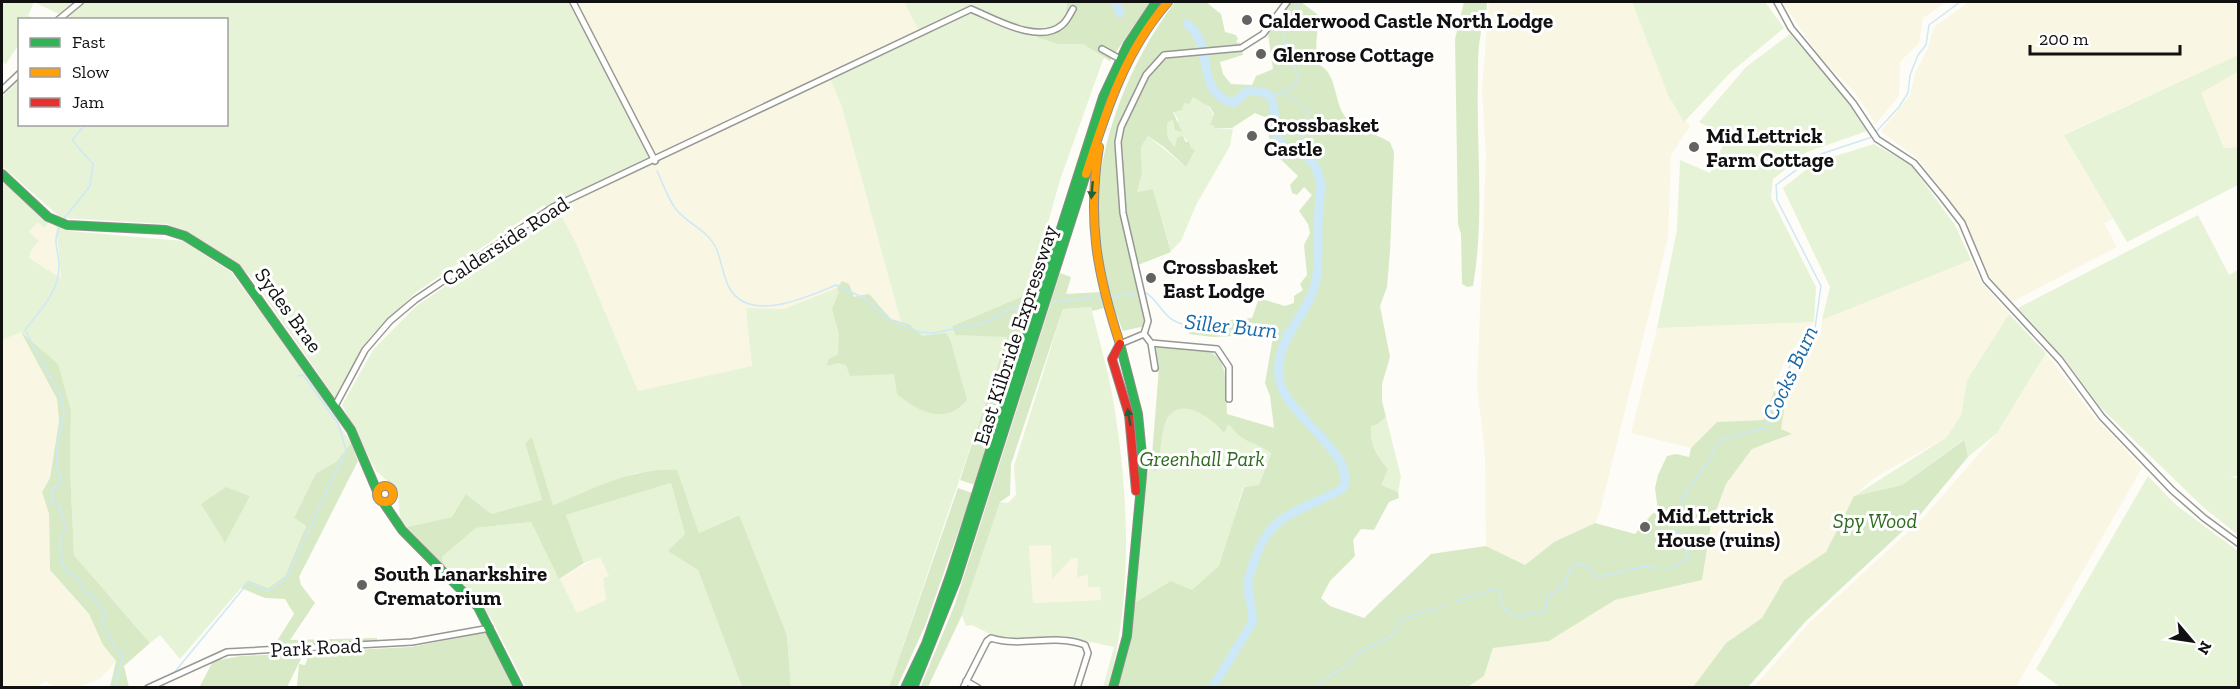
<svg xmlns="http://www.w3.org/2000/svg" width="2240" height="689" viewBox="0 0 2240 689" font-family="'Zilla Slab',serif">
  <style>
    .farmland { fill: #f9f7e4 }
    .green { fill: #e7f3d7; fill-rule: evenodd }
    .forest { fill: #d8eac5 }
    .lines { fill: none; stroke-linecap: round; stroke-linejoin: round }
    .stream { stroke: #cde8f7; stroke-width: 1.5 }
    .river { stroke: #cde8f7; stroke-width: 9 }
    .street-casing { stroke: #979795; stroke-width: 8 }
    .fast-casing { stroke: #8e8d8b; stroke-width: 10 }
    .slow-casing { stroke: #8e8d8b; stroke-width: 10 }
    .jam-casing { stroke: #8e8d8b; stroke-width: 10 }
    .street { stroke: #fffffe; stroke-width: 5 }
    .fast { stroke: #30b455; stroke-width: 8 }
    .slow { stroke: #ff9f0a; stroke-width: 8 }
    .jam { stroke: #e5322d; stroke-width: 8 }
    .oneway { fill: #206233 }
    .poi-dot { fill: #646362; stroke: #fff; stroke-width: 2 }
    .labels { text-anchor: middle; dominant-baseline: central; stroke-width: 6; stroke-linejoin: round; paint-order: stroke }
    .poi-label { font-size: 21px; font-weight: bold; fill: #111; stroke: #fff; text-anchor: start }
    .street-label { font-size: 21px; fill: #111; stroke: #fff }
    .park-label { font-size: 21px; font-style: italic; fill: #2f6b1f; stroke: #fff }
    .water-label { font-size: 22px; font-style: italic; fill: #1768a6; stroke: #fff }
  </style>
  <rect width="100%" height="100%" fill="#fdfcf7"/>
  <path class="farmland" d="M577,2H904L919,31L828,74L842,107L901,322L891,319L879,304L854,297L849,284L784,309L746,308L753,366L638,391L576,243L557,208L660,162Z
    M1489,2H1632L1668,95L1690,126L1671,155L1668,237L1600,512L1595,523L1554,542L1525,565L1486,546L1485,454L1477,386L1486,157L1482,88Z
    M1782,2H1946L1923,18L1919,43L1900,62L1899,96L1876,124L1856,94L1820,57Z
    M1969,2H2238V55L2065,134L2113,219L2104,223L2117,247L2012,302L1989,277L1964,219L1919,160L1881,131L1910,95L1916,71L1927,50L1934,27Z
    M2238,72V147L2224,148L2199,94Z
    M50,221L56,225L61,278L29,258V232L38,222Z
    M1971,260L1981,282L2009,314L1967,380L1961,415L1947,437L1874,478L1854,496L1826,552L1784,580L1762,618L1726,643L1693,687L1468,688L1484,676L1493,648L1549,641L1615,600L1702,580L1711,524L1726,484L1752,449L1791,435L1778,427L1794,366L1820,336L1822,320Z
    M1814,322L1785,360L1763,420L1717,422L1691,448L1631,433L1657,328Z
    M21,332L57,399L59,421L50,478L42,492L49,514L50,570L90,616L103,645L116,661L101,678L79,687H55L45,681L37,687H2V340Z
    M2046,353L2092,414L2142,468L2016,687L1753,688L1809,623L1923,518L1997,433Z
    M1051,544L1052,578L1072,558H1079L1088,575L1100,587L1101,600L1033,603L1029,546Z
    M600,556L609,576L603,578L606,600L576,614L559,579Z"/>
  <path class="green" d="M2,2H75L59,14L34,2L28,16L37,19L20,20L19,44L6,64L2,62Z
    M85,2H577L660,162L557,208L576,243L638,391L752,366L746,308L784,309L837,288L842,281L849,284L854,297L869,294L891,319L901,322L842,107L828,74L919,31L904,2H1067V6L1143,2L1066,12L1060,22L1049,28L1058,44H1083L1104,57L1060,180L1028,294L952,326L955,335L1008,336L889,687H791L787,635L738,515L699,533L676,470L636,473L553,505L532,437L525,443L542,500L491,514L452,517L407,527L400,520L398,490L376,471L342,405L373,350L415,307L551,214L544,205L415,293L371,336L335,398L252,278L238,265L189,234L167,224L61,218L2,166V97L19,80L20,124H226V20L64,19Z
    M1632,2H1765L1784,28L1730,73L1684,122L1668,95Z
    M1790,34L1852,105L1867,131L1807,152L1773,179L1771,198L1816,287L1814,322L1657,328L1677,230L1680,160L1710,173L1727,137L1699,122L1746,67Z
    M2238,55V72L2201,93L2224,148L2238,147V185L2127,242L2064,135Z
    M1193,97C1210,104 1214,111 1215,128L1233,129L1230,146L1196,205L1181,241L1171,251L1153,189L1137,192L1142,173L1141,147L1148,136L1186,167L1191,148L1185,138L1175,147C1166,138 1166,133 1168,121L1174,120V125L1178,127V119L1173,111Z
    M1874,144L1911,165L1955,225L1971,260L1822,320L1830,287L1783,188L1816,162Z
    M2,178L50,221L44,228L38,222L29,232L39,241L30,252L29,258L61,278L56,225L69,231L183,241L231,272L303,368L351,443L336,462L316,473L294,518L306,526L285,576L268,588L248,580L180,659L160,635L150,643L74,555L70,468L71,412L21,332L2,340Z
    M2198,215L2229,275L2238,270V476L2230,477L2238,478V535L2204,508L2099,406L2064,358L2018,308Z
    M1091,307C1099,340 1109,373 1114,405C1129,497 1133,597 1108,687H1103L1114,647L1064,636L1002,640L972,625L966,626L962,615L1000,502L1008,503L1016,495L1014,466L1063,309ZM1051,545L1052,579L1072,558H1078L1077,577L1088,575V587H1100L1101,600L1033,603L1029,546Z
    M2009,314L2046,353L1997,433L1968,457L1963,440L1902,485L1854,496L1947,437L1961,415L1967,380Z
    M1156,347L1213,352L1226,372L1227,414L1278,429L1277,436L1259,485L1243,487L1187,687L1118,688L1130,643L1146,479L1151,465L1159,369Z
    M1386,417L1401,477L1398,492L1380,485L1388,469C1375,454 1370,445 1371,426L1378,424Z
    M2148,476L2176,505L2238,551V687H2060L2036,669Z
    M671,483L685,534L669,551L698,570L742,687H526L491,618L445,568L442,557L476,528L531,522L577,613L606,600L603,578L609,576L600,557L584,563L566,515Z"/>
  <path class="forest" d="M1067,2H1150L1110,61L1083,44H1058L1037,37L1038,29C1055,28 1068,20 1067,2Z
    M1175,2H1206L1221,14L1225,32L1236,35L1238,39L1236,42L1240,43L1243,55L1220,62L1223,74L1231,84L1252,85L1256,76L1273,69L1268,34L1273,27L1281,23V15L1291,2H1301L1317,14C1320,36 1312,42 1320,65C1337,75 1334,100 1344,115C1348,123 1381,137 1390,142L1394,152L1390,251L1387,287L1380,306L1390,357L1382,384V401L1386,417L1378,424L1371,426C1370,446 1376,454 1388,469L1381,485L1398,492L1399,498L1389,502L1374,530L1361,529L1353,540L1355,556L1330,581L1321,598L1330,606L1364,618L1431,554L1486,546L1525,565L1554,542L1595,523L1635,534L1652,514L1658,511L1655,488L1658,475L1667,456L1676,454L1689,457L1691,448L1717,422L1763,420L1774,391L1787,393L1781,429L1792,434L1752,449L1726,484L1711,524L1702,580L1615,600L1549,641L1493,648L1484,676L1468,687L1118,688L1130,643L1133,604L1171,581L1192,590L1219,566L1244,487L1259,485L1271,453C1257,442 1241,443 1231,426L1227,425L1226,431L1223,432C1210,415 1174,392 1164,426C1160,442 1161,458 1155,473L1152,459L1159,369L1156,347C1223,353 1225,342 1227,414L1274,428L1270,396L1265,383L1273,337L1253,335L1213,337L1189,334L1190,330L1181,328L1182,324L1228,331L1230,320L1252,318L1259,298L1285,306L1294,303V296L1303,290L1300,284L1307,275L1304,245L1310,233L1308,224L1299,211L1312,195L1304,187L1297,195L1292,193L1290,185L1298,176L1270,149L1267,118L1255,113L1232,128H1214V125H1210L1214,114L1210,107L1193,97L1189,104L1184,103L1182,110L1173,112L1182,132L1175,130L1173,120L1168,122C1166,133 1166,138 1175,147L1177,138L1182,136L1186,142H1189L1191,148L1195,150L1186,167L1164,147L1148,136L1141,147L1142,173L1137,192L1153,189L1171,252L1133,267L1145,326L1123,331C1116,313 1107,294 1103,275C1082,181 1119,76 1175,2Z
    M1464,2H1487C1487,12 1484,19 1482,28C1478,43 1478,63 1478,79C1476,148 1485,217 1473,286L1467,287L1462,284L1461,234L1458,224L1455,39Z
    M1060,273L1071,277L1066,294L1100,292L1104,308L1092,311L1091,307L1063,309L1011,464L1010,495L1000,502L962,615L928,687L920,688L955,604Z
    M842,281L849,284L854,297L869,294L891,319L909,324L922,336L946,333L950,339L967,400C945,426 919,412 897,394L894,374L850,376L846,365L838,363L827,366L828,360L838,354L839,334L832,309L839,292L837,288Z
    M1028,294L1035,297L975,485L960,480L1007,337L955,335L952,326Z
    M21,332L58,364L71,411L70,468L74,555L150,643L124,666L129,687H110L116,661L103,645L89,614L50,570L49,514L42,492L50,478L59,421L57,399Z
    M532,437L553,505C593,489 633,467 677,470L699,533L739,515L787,635L791,687H742L698,570L668,551L685,534L671,483L566,515L584,563L559,579L531,522L476,528L442,557L445,568L407,527L452,517L466,494L491,514L542,500L525,443Z
    M1964,440L1968,457L1919,516L1805,622L1748,687H1693L1726,643L1762,618L1784,580L1826,552L1854,496L1902,485Z
    M351,443L358,461L299,577L301,585L315,603L290,640L377,638V643L284,647L275,644L294,614L285,599L265,598L241,588L248,580L268,588L285,576L306,526L294,518L316,473L336,462Z
    M226,487L250,496L225,543L201,504Z
    M958,488L972,493L925,626L898,685L897,687H889Z
    M487,632L514,687H298L297,685L299,664L305,665L310,652L411,647Z
    M304,653L287,687L199,688L213,661L241,656Z"/>
  <g class="lines">
    <path class="stream" d="M1285,93L1309,111L1301,128V152
      M1273,100L1276,95L1292,88L1299,77C1291,61 1277,40 1287,22C1290,15 1296,9 1300,2
      M1875,133L1899,107L1908,93L1910,75L1918,55L1926,45L1929,25L1960,2
      M657,171C663,183 667,197 675,208C686,223 706,229 715,246C722,259 722,276 730,289C751,324 809,296 836,285L864,298L887,318L919,332L934,333L988,322L1009,309L1027,304
      M63,220L90,186L93,164L72,140L86,124
      M60,227C51,242 60,253 59,268C58,293 39,312 25,330L62,398L64,413L57,447V469L61,478L59,486L51,489L54,497L51,502L60,506L64,522V531L59,543L64,568L79,580L84,591C94,595 98,606 106,613L102,624L116,649L123,655L114,688
      M1146,293C1157,299 1162,314 1173,320C1194,333 1264,331 1290,332
      M1110,297L1135,294
      M1053,302L1099,297
      M1667,570L1689,558C1687,548 1678,542 1676,533C1672,503 1691,487 1706,465C1711,458 1715,448 1720,440L1765,428L1783,377L1815,328L1821,286L1777,200L1776,185L1815,156L1872,137
      M1456,601L1494,589L1499,591L1505,611L1521,618L1527,613H1544L1547,604L1546,597L1565,586L1568,573L1576,563L1590,568L1597,576C1617,577 1640,561 1660,568
      M1448,604L1451,603
      M173,674L248,583L268,591L286,579L346,450L338,423L303,375L298,376
      M162,688L166,682
      M1312,688L1350,663L1357,654L1390,637L1396,631L1402,619L1442,606"/>
    <path class="river" d="M1116,2L1120,13
      M1187,24C1216,45 1193,91 1233,103L1248,91L1263,92L1270,96C1278,109 1271,129 1280,142C1293,160 1312,143 1321,184C1320,199 1318,214 1318,230C1317,253 1321,276 1310,298C1297,325 1272,350 1280,382C1288,416 1358,456 1343,488C1304,512 1271,510 1255,559C1253,567 1247,577 1248,586C1248,599 1254,609 1252,623L1212,688"/>
    <g class="street-casing">
      <path id="street" d="M573,2L655,161
        M1777,2L1791,28L1853,103L1877,139L1914,163L1942,197L1962,223L1986,280L2060,360L2102,417L2172,490L2204,518L2238,543
        M58,20L80,2
        M1102,49L1120,59
        M2,90L20,73
        M1144,334L1148,321L1123,213L1118,142L1121,127L1146,75L1164,55L1241,48L1263,34L1287,2
        M1144,334L1151,343L1155,368
        M1151,343L1217,349L1229,367V399
        M1120,344L1144,334
        M335,406L365,350L390,321L415,300L553,207L971,9C995,19 1039,45 1062,25C1067,21 1070,14 1073,9
        M966,681L978,688
        M148,688L227,652L412,642L490,628
        M963,688L987,641L991,638C1022,648 1054,633 1085,645L1088,653L1077,688"/>
    </g>
    <g class="fast-casing">
      <path id="fast" d="M2,174L48,217L67,225L166,230L185,236L236,268L351,430L377,491
        M383,502L402,530L478,607L519,688
        M905,688L926,644L951,573L1103,97L1128,44L1156,2
        M913,688L956,581L1086,174
        M1113,688L1127,636L1143,465L1138,414L1120,344"/>
    </g>
    <g class="slow-casing">
      <path id="slow" d="M1099,147C1087,220 1097,274 1120,344
        M1086,174C1106,112 1124,52 1168,2
        M377 494a8 8 0 1 1 16 0a8 8 0 1 1-16 0Z"/>
    </g>
    <g class="jam-casing">
      <path id="jam" d="M1120,344L1112,359L1129,415L1136,491"/>
    </g>
    <use href="#street" class="street"/>
    <use href="#fast" class="fast"/>
    <use href="#slow" class="slow"/>
    <use href="#jam" class="jam"/>
  </g>
  <defs><path id="oneway-solid" d="M-6-.8H1V-3.2L6.5 0L1 3.2V.8H-6Z" transform="scale(1.5)"/></defs>
  <g class="oneway">
    <use href="#oneway-solid" transform="translate(1092 190) rotate(95)"/>
    <use href="#oneway-solid" transform="translate(1129 417) rotate(-100)"/>
  </g>
  <g class="poi-dot">
    <circle cx="1247" cy="20" r="6"/>
    <circle cx="1261" cy="54" r="6"/>
    <circle cx="1252" cy="136" r="6"/>
    <circle cx="1694" cy="147" r="6"/>
    <circle cx="1151" cy="278" r="6"/>
    <circle cx="1645" cy="527" r="6"/>
    <circle cx="362" cy="585" r="6"/>
  </g>
  <g class="labels">
    <g class="poi-label">
      <text x="1259" y="20">Calderwood Castle North Lodge</text>
      <text x="1273" y="54">Glenrose Cottage</text>
      <text x="1264" y="124">Crossbasket<tspan x="1264" dy="24">Castle</tspan></text>
      <text x="1706" y="135">Mid Lettrick<tspan x="1706" dy="24">Farm Cottage</tspan></text>
      <text x="1163" y="266">Crossbasket<tspan x="1163" dy="24">East Lodge</tspan></text>
      <text x="1657" y="515">Mid Lettrick<tspan x="1657" dy="24">House (ruins)</tspan></text>
      <text x="374" y="573">South Lanarkshire<tspan x="374" dy="24">Crematorium</tspan></text>
    </g>
    <g class="street-label">
      <text transform="translate(505 241) rotate(-33)">Calderside Road</text>
      <text transform="translate(289 310) rotate(54)">Sydes Brae</text>
      <text transform="translate(1015 335) rotate(-72)">East Kilbride Expressway</text>
      <text transform="translate(316 647) rotate(-3)">Park Road</text>
    </g>
    <g class="park-label">
      <text x="1202" y="458">Greenhall Park</text>
      <text x="1875" y="520">Spy Wood</text>
    </g>
    <g class="water-label">
      <text transform="translate(1231 326) rotate(6)">Siller Burn</text>
      <text transform="translate(1790 373) rotate(-65)">Cocks Burn</text>
    </g>
  </g>
  <rect width="2240" height="689" fill="none" stroke="#111111" stroke-width="6"/>
  <rect x="18" y="18" width="210" height="108" fill="#ffffff" stroke="#a0a0a0" stroke-width="1.5"/>
  <rect x="30" y="38" width="30" height="9" fill="#30b455" stroke="#a0a0a0" stroke-width="1.5"/>
  <text x="72" y="48" font-size="18" fill="#111111">Fast</text>
  <rect x="30" y="68" width="30" height="9" fill="#ff9f0a" stroke="#a0a0a0" stroke-width="1.5"/>
  <text x="72" y="78" font-size="18" fill="#111111">Slow</text>
  <rect x="30" y="98" width="30" height="9" fill="#e5322d" stroke="#a0a0a0" stroke-width="1.5"/>
  <text x="72" y="108" font-size="18" fill="#111111">Jam</text>
  <g transform="translate(2192 641) rotate(119)" stroke="#ffffff" stroke-width="4.5" paint-order="stroke">
  <path d="M0-4.5L10 22L0 15L-10 22Z" fill="#111111"/>
  <text y="-9" font-size="16" font-weight="bold" text-anchor="middle" fill="#111111">N</text>
  </g>
  <path d="M2030 45v9h150v-9" fill="none" stroke="#111111" stroke-width="3"/>
  <text x="2039" y="45" font-size="18" fill="#111111" stroke="#ffffff" stroke-width="4.5" paint-order="stroke">200 m</text>
</svg>
